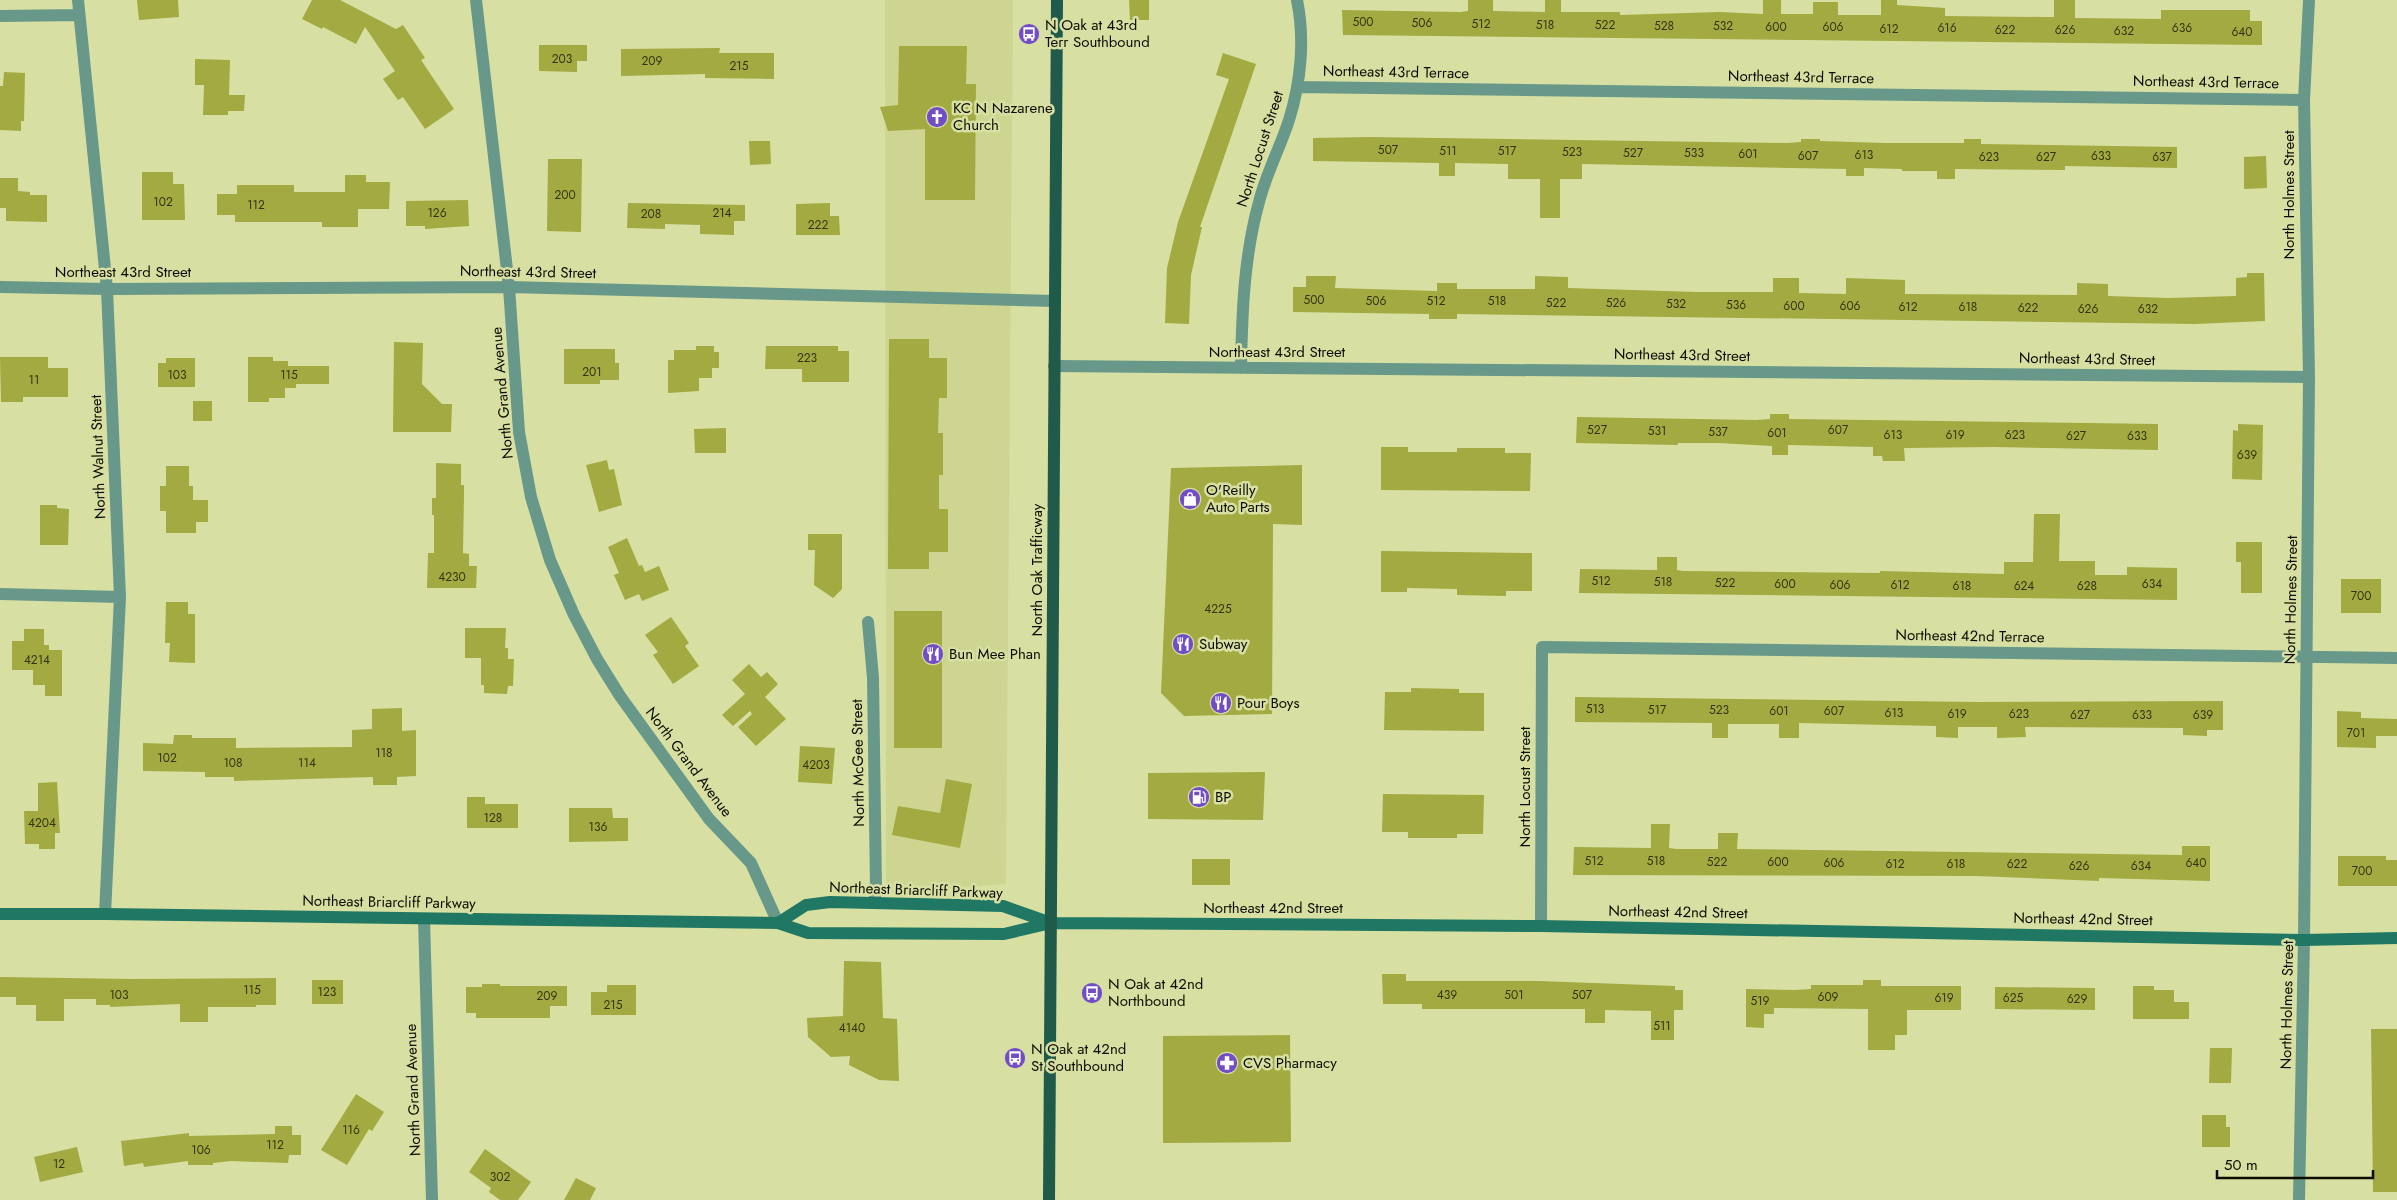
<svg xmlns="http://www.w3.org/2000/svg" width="2397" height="1200" viewBox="0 0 2397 1200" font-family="Jost,sans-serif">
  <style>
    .built { fill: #ced590 }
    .building { fill: #a2aa41 }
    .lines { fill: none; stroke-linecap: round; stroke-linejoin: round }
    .minor { stroke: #679889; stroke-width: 12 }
    .tertiary { stroke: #679889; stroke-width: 12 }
    .secondary { stroke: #207864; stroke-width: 12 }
    .primary { stroke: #1f5a4b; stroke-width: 12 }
    .labels { text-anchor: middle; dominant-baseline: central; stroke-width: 5; stroke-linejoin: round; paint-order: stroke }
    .number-label { font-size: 12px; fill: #323410 }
    .poi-label { font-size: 15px; fill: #0c0d00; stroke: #d8dfa2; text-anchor: start }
    .street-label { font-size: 15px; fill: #0c0d00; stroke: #d8dfa2 }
  </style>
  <rect width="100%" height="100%" fill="#d8dfa2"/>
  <path class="built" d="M885,0H1013L1006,884L886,893Z"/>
  <path class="building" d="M137,0H178L179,17L139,20Z
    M312,0H340L396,29L403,25L425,58L421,60L454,109L425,129L403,97L398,100L383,79L395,71L365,27L356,44L323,27L322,29L302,19Z
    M1129,0H1149V20H1130Z
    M1468,0H1493V11L1545,12V0H1561V12H1620V15L1720,12L1763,14V0H1781V14H1813V2H1838V15H1881V0H1897V5L1945,8V16L2045,17H2054V0H2075V18L2161,19V10H2250V21H2262V45L1343,35L1342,10L1460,12L1468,11Z
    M539,45H587V61H577V72L539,71Z
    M899,46H967L966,84H976L975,200H925V129L888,131L880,107L898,105Z
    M720,48L719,53H774V79L705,78V74L621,76V49Z
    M1223,53L1256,64L1200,227H1202L1191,275L1189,324L1165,323L1167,268L1178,222L1229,79L1216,75Z
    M195,59L230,60L229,95H245L244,111H228V115H203L204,85H195Z
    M4,72L25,73L24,121H21V131L0,130V86H3Z
    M1368,137L1787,143L1801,142V139H1820V141L1885,143H1964V139H1981V144L2177,147V168L2065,166V170L1955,169V179H1937V171H1902V169L1864,168V176H1846V169L1582,164V179H1560V218H1540V179H1508V164L1455,163V176H1439V163L1313,161V138Z
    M749,141H770L771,164L750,165Z
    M2266,156L2267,188L2244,189V157Z
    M548,159H582L581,232L547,231Z
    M142,172H173V184H184L185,220H142Z
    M345,175H366V182H390L389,209H358V227H322V222H235V215H217V194H237V185H294V192H345Z
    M0,178H18V191L30,192V195H47V222L6,221V208H0Z
    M468,200L469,226L425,229V226H406V201Z
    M628,203L745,205V221H734V235L700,234V225L665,224V229L627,228Z
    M830,203V216H839L840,235H796V204Z
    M2247,273H2264L2265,321L2195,324L1457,314V319H1429V314L1293,312V287H1306V276H1336L1335,288L1437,291V283H1457V289H1535V276L1568,277V288L1697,292H1773V278H1799V293L1846,294V278L1905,280V294L2077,295V283L2108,284V296L2169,298L2236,296V278L2247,277Z
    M889,339H929V358H947V398H939L938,433H943V475H939V509H948V552H929V569H888Z
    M394,342L423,343L422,384L442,404H452L451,432H393Z
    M696,346H714V352H719V368H712V378H699V391L668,393V360H674V350H696Z
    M766,346H838V351H849V382H802V369H765Z
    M564,349H615V363H619V380H600V384H564Z
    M0,357H48V368H68V397H23V402H1Z
    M248,357H273V361H288V366H329V384H296V388H285V398H269V402H248Z
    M166,358H195V387H158V363H166Z
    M193,401H212V421H193Z
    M1770,414H1789V419L2158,424V450L1994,447L1904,448L1905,461H1883L1882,456H1873V447L1788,445V455H1772V446L1719,443H1678V445L1576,443L1577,417L1756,420L1770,419Z
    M2238,424L2263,425L2262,480L2232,479L2233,430L2238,431Z
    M726,428V453H695L694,429Z
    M1381,447H1408V452H1457V448H1505V453H1531L1530,491L1381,490Z
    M607,460L609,470L614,469L622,505L599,512L586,465Z
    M436,463L461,464V485H464V496L463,553L469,554V566H477L476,588H427L428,553H434V515H432V498H436Z
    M1302,465V525L1273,524L1272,714L1184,716L1161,693L1171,468Z
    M166,466H189V486H193V500H208V522H196V533H166V511H160V486H166Z
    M40,505H57V508L69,509L68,545H40Z
    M2034,514H2060L2059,561H2095V575H2127V567L2177,568V600L1579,593L1580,569L1657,570V557H1677V570L1683,571L1880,573V571L2004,574V562H2033Z
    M808,534H842V589L833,598L814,585L815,550H808Z
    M627,538L639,566L642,565L645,572L659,566L669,590L642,601L639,594L625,600L614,575L619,573L608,547Z
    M2236,542H2262V593H2241V562H2236Z
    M1381,551L1532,553V591H1506V596L1457,595V589L1407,588V592H1381Z
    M2341,579H2381V613H2341Z
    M166,602H188V614H195V663L169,662L170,643H165Z
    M894,611H942V748H894Z
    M671,617L689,643L685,646L699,666L673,684L653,655L658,652L645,635Z
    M465,628H506L505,648H508V659H514L513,686H508L507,694L484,693V685H481V658H465Z
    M24,629H44V645H49V650H62V696H45V685H33V670H12V641H24Z
    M749,664L761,677L767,672L778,684L765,697L786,719L756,746L738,727L752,714L750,711L733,726L722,715L745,694L732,680Z
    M1411,688L1459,689V693H1484V731L1384,730L1385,692H1411Z
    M1575,697L1978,702L2223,701V730H2207V736L2183,735V728L2025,727L2026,737L1997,738V727H1958V738L1936,737V726L1799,723V738H1779V724H1728V738H1712V723L1575,722Z
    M402,708V731L416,730V776L397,777V785H373V777L234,781V777H205V772L143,771V743L173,744L174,735H192V738H236V748L352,747V730L372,729V709Z
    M2337,711L2361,712V718L2397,719V736H2376V748L2337,747Z
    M800,746L835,748L832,784L798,782Z
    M1265,772L1263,820L1148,819V773Z
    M946,779L972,784L960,848L892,835L898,806L940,813Z
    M57,782L60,833H55V849H39V844H25L24,811H38V783Z
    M1383,794L1484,795L1483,834H1457V838H1408V832H1382Z
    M467,797H485V804H518V828H467Z
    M569,808H612L613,818H628V841L569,842Z
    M1651,824H1670L1669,848L1677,849H1718V833H1738L1737,849L2182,855V846H2210V881L2099,878V881L1976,876L1573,875L1574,847L1651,848Z
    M2338,856H2386V860H2397V886H2338Z
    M1192,859H1230V885H1192Z
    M844,961L881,962L883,1018L897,1019L899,1081L879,1080L849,1065L850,1056L831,1057L808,1037L807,1018L843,1016Z
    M1382,974H1406V981H1539L1675,986V990H1683V1010H1674V1040H1651V1011L1605,1010V1023H1585V1009H1422V1004H1383Z
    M0,977L132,979L276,978V1005H256V1007H208V1022H180V1004L110,1007V1005H96V999H64V1021H36V1005H16V997H0Z
    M312,980H343V1004H312Z
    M1863,980H1881V986H1961V1010H1907V1035H1895V1050H1868V1009L1774,1008V1014H1764V1028L1746,1027V989L1795,990L1811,989V985H1863Z
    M482,984H500V986H567V1006H550V1018H476V1013H466V987H482Z
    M607,985H636V1015H591V992H607Z
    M2133,986H2154V990H2174V1002H2189V1019H2133Z
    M1995,987L2095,988V1010L1995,1009Z
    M2371,1029H2397V1192H2373Z
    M1290,1035L1291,1142L1163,1143V1036Z
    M2210,1048H2232L2231,1083H2209Z
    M356,1094L384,1112L372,1131L369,1129L347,1165L321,1150Z
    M2202,1115H2226V1127H2230V1147H2202Z
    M275,1126H292V1135H301V1155H289L288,1163L231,1161L213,1163V1165H188V1161L144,1167L143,1163L124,1166L121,1141L189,1133V1136L275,1134Z
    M77,1147L83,1172L40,1182L34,1157Z
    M485,1149L531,1182L518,1200H500L489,1192L491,1188L469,1172Z
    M576,1178L596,1188L590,1200H564Z"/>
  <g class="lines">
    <path class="minor" d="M78,0L107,289L120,597L105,914
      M476,0L509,287L519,432L531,497L550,560L574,615L597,659L620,696L709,819L751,863L778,923
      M0,16L78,15
      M1297,87L2304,100
      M0,287L107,289L509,287L1055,301
      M1054,366L2309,377
      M1241,368C1242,312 1244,256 1259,202C1266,174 1280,148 1289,120C1301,82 1305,39 1297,0
      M0,594L120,597
      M868,622L873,678L876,888L874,903
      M424,919L432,1200
      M1541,926L1542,647L2397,658
      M2304,940L2309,377L2304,100L2309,0"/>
    <path class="tertiary" d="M2299,1200L2304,940"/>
    <path class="secondary" d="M0,914H105L778,923L808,933L1004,934L1051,923L1541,926L2304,940L2397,938
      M778,923L806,905L830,902L1003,906L1051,923"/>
    <path class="primary" d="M1049,1200L1057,0"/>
  </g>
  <defs>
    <g id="bus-disc" transform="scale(1.125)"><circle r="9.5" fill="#724dc6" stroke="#d8dfa2"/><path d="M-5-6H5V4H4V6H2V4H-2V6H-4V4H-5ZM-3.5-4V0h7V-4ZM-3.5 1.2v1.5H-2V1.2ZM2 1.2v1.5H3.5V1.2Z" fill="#fff"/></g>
    <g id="church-disc" transform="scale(1.125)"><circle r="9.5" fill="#724dc6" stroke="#d8dfa2"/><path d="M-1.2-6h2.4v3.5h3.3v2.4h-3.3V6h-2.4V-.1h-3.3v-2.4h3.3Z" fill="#fff"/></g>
    <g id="shop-disc" transform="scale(1.125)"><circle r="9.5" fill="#724dc6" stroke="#d8dfa2"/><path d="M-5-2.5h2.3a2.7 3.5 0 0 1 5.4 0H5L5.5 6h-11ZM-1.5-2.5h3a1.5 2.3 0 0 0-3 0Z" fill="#fff"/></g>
    <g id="restaurant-disc" transform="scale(1.125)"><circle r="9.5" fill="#724dc6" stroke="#d8dfa2"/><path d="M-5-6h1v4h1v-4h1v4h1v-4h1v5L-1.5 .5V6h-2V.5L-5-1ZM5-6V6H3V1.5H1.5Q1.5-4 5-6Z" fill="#fff"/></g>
    <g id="fuel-disc" transform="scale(1.125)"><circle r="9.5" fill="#724dc6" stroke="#d8dfa2"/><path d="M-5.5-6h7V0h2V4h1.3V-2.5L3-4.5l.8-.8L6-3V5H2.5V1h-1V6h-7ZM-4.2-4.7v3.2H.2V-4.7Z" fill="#fff"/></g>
    <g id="pharmacy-disc" transform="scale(1.125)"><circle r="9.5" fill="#724dc6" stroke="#d8dfa2"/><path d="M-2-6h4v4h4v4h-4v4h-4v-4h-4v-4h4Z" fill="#fff"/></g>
  </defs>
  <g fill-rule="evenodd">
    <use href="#bus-disc" x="1029" y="34"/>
    <use href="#church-disc" x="937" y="117"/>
    <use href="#shop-disc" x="1190" y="499"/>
    <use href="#restaurant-disc" x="1183" y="644"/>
    <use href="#restaurant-disc" x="933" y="654"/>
    <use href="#restaurant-disc" x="1221" y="703"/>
    <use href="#fuel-disc" x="1199" y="797"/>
    <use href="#bus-disc" x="1092" y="993"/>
    <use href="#bus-disc" x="1015" y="1058"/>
    <use href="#pharmacy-disc" x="1227" y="1063"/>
  </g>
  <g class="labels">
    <g class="number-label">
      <text x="1363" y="22">500</text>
      <text x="1422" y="23">506</text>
      <text x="1481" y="24">512</text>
      <text x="1545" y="25">518</text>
      <text x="1605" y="25">522</text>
      <text x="1664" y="26">528</text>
      <text x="1723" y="26">532</text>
      <text x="1776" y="27">600</text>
      <text x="1833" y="27">606</text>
      <text x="1947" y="28">616</text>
      <text x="2182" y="28">636</text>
      <text x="1889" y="29">612</text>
      <text x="2005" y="30">622</text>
      <text x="2065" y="30">626</text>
      <text x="2124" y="31">632</text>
      <text x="2242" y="32">640</text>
      <text x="562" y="59">203</text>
      <text x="652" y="61">209</text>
      <text x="739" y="66">215</text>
      <text x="1388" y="150">507</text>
      <text x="1448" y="151">511</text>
      <text x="1507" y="151">517</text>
      <text x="1572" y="152">523</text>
      <text x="1633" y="153">527</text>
      <text x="1694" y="153">533</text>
      <text x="1748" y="154">601</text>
      <text x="1864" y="155">613</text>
      <text x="1808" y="156">607</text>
      <text x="2101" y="156">633</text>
      <text x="1989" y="157">623</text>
      <text x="2046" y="157">627</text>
      <text x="2162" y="157">637</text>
      <text x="565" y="195">200</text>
      <text x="163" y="202">102</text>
      <text x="256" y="205">112</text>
      <text x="437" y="213">126</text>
      <text x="722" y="213">214</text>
      <text x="651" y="214">208</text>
      <text x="818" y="225">222</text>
      <text x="1314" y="300">500</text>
      <text x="1376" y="301">506</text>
      <text x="1436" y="301">512</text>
      <text x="1497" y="301">518</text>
      <text x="1556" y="303">522</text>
      <text x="1616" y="303">526</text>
      <text x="1676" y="304">532</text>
      <text x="1736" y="305">536</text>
      <text x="1794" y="306">600</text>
      <text x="1850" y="306">606</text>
      <text x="1908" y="307">612</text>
      <text x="1968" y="307">618</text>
      <text x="2028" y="308">622</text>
      <text x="2088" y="309">626</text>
      <text x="2148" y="309">632</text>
      <text x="807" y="358">223</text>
      <text x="592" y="372">201</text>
      <text x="177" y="375">103</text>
      <text x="289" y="375">115</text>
      <text x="34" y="380">11</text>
      <text x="1597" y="430">527</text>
      <text x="1838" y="430">607</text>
      <text x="1657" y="431">531</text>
      <text x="1718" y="432">537</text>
      <text x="1777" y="433">601</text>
      <text x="1893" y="435">613</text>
      <text x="1955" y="435">619</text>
      <text x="2015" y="435">623</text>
      <text x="2076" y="436">627</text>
      <text x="2137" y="436">633</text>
      <text x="2247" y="455">639</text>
      <text x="452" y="577">4230</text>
      <text x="1601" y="581">512</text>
      <text x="1663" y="582">518</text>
      <text x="1725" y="583">522</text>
      <text x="1785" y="584">600</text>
      <text x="2152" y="584">634</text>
      <text x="1840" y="585">606</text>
      <text x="1900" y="585">612</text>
      <text x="1962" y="586">618</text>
      <text x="2024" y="586">624</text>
      <text x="2087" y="586">628</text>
      <text x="2361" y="596">700</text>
      <text x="1218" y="609">4225</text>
      <text x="37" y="660">4214</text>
      <text x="1595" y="709">513</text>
      <text x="1657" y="710">517</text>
      <text x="1719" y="710">523</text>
      <text x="1779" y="711">601</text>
      <text x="1834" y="711">607</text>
      <text x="1894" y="713">613</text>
      <text x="1957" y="714">619</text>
      <text x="2019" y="714">623</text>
      <text x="2080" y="715">627</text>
      <text x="2142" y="715">633</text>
      <text x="2203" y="715">639</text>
      <text x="2356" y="733">701</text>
      <text x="384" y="753">118</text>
      <text x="167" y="758">102</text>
      <text x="233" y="763">108</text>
      <text x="307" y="763">114</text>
      <text x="816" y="765">4203</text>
      <text x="493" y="818">128</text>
      <text x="42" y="823">4204</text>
      <text x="598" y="827">136</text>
      <text x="1594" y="861">512</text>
      <text x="1656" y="861">518</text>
      <text x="1717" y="862">522</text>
      <text x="1778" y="862">600</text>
      <text x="1834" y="863">606</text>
      <text x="2196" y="863">640</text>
      <text x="1895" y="864">612</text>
      <text x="1956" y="864">618</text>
      <text x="2017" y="864">622</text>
      <text x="2079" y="866">626</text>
      <text x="2141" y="866">634</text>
      <text x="2362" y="871">700</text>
      <text x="252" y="990">115</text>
      <text x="327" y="992">123</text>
      <text x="119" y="995">103</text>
      <text x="1447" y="995">439</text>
      <text x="1514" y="995">501</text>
      <text x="1582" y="995">507</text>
      <text x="547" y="996">209</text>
      <text x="1828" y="997">609</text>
      <text x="1944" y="998">619</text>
      <text x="2013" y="998">625</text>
      <text x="2077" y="999">629</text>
      <text x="1760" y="1001">519</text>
      <text x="613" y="1005">215</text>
      <text x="1662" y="1026">511</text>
      <text x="852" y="1028">4140</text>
      <text x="351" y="1130">116</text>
      <text x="275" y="1145">112</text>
      <text x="201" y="1150">106</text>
      <text x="59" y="1164">12</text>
      <text x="500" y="1177">302</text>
    </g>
    <g class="poi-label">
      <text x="1045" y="25">N Oak at 43rd<tspan x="1045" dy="17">Terr Southbound</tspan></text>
      <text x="953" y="108">KC N Nazarene<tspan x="953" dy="17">Church</tspan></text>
      <text x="1206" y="490">O'Reilly<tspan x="1206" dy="17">Auto Parts</tspan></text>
      <text x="1199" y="644">Subway</text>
      <text x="949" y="654">Bun Mee Phan</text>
      <text x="1237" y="703">Pour Boys</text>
      <text x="1215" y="797">BP</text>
      <text x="1108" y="984">N Oak at 42nd<tspan x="1108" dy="17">Northbound</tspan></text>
      <text x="1031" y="1049">N Oak at 42nd<tspan x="1031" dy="17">St Southbound</tspan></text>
      <text x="1243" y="1063">CVS Pharmacy</text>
    </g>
    <g class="street-label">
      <text transform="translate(1396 72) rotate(1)">Northeast 43rd Terrace</text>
      <text transform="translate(1801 77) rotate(1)">Northeast 43rd Terrace</text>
      <text transform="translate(2206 82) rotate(1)">Northeast 43rd Terrace</text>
      <text transform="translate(1260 149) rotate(-72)">North Locust Street</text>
      <text transform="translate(2289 195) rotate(-90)">North Holmes Street</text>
      <text x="123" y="272">Northeast 43rd Street</text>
      <text transform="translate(528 272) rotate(1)">Northeast 43rd Street</text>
      <text x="1277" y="352">Northeast 43rd Street</text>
      <text transform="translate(1682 355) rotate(1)">Northeast 43rd Street</text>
      <text transform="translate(2087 359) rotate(1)">Northeast 43rd Street</text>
      <text transform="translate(502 393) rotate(-95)">North Grand Avenue</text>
      <text transform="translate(98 457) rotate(-92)">North Walnut Street</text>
      <text transform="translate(1037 570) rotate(-90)">North Oak Trafficway</text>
      <text transform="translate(2291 600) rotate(-89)">North Holmes Street</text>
      <text transform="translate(1970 636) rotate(1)">Northeast 42nd Terrace</text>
      <text transform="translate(689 762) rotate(53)">North Grand Avenue</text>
      <text transform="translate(858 763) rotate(-91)">North McGee Street</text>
      <text transform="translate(1525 787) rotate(-90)">North Locust Street</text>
      <text transform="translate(916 890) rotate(2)">Northeast Briarcliff Parkway</text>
      <text transform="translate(389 902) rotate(1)">Northeast Briarcliff Parkway</text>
      <text x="1273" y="908">Northeast 42nd Street</text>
      <text transform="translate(1678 912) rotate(1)">Northeast 42nd Street</text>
      <text transform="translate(2083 919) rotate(1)">Northeast 42nd Street</text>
      <text transform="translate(2287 1005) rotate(-89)">North Holmes Street</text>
      <text transform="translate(413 1090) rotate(-92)">North Grand Avenue</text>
    </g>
  </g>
  <path d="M2217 1170v8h156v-8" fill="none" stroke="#0c0d00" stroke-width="2.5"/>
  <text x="2224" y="1170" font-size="15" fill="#0c0d00" stroke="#d8dfa2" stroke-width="4" paint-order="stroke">50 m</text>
</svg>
